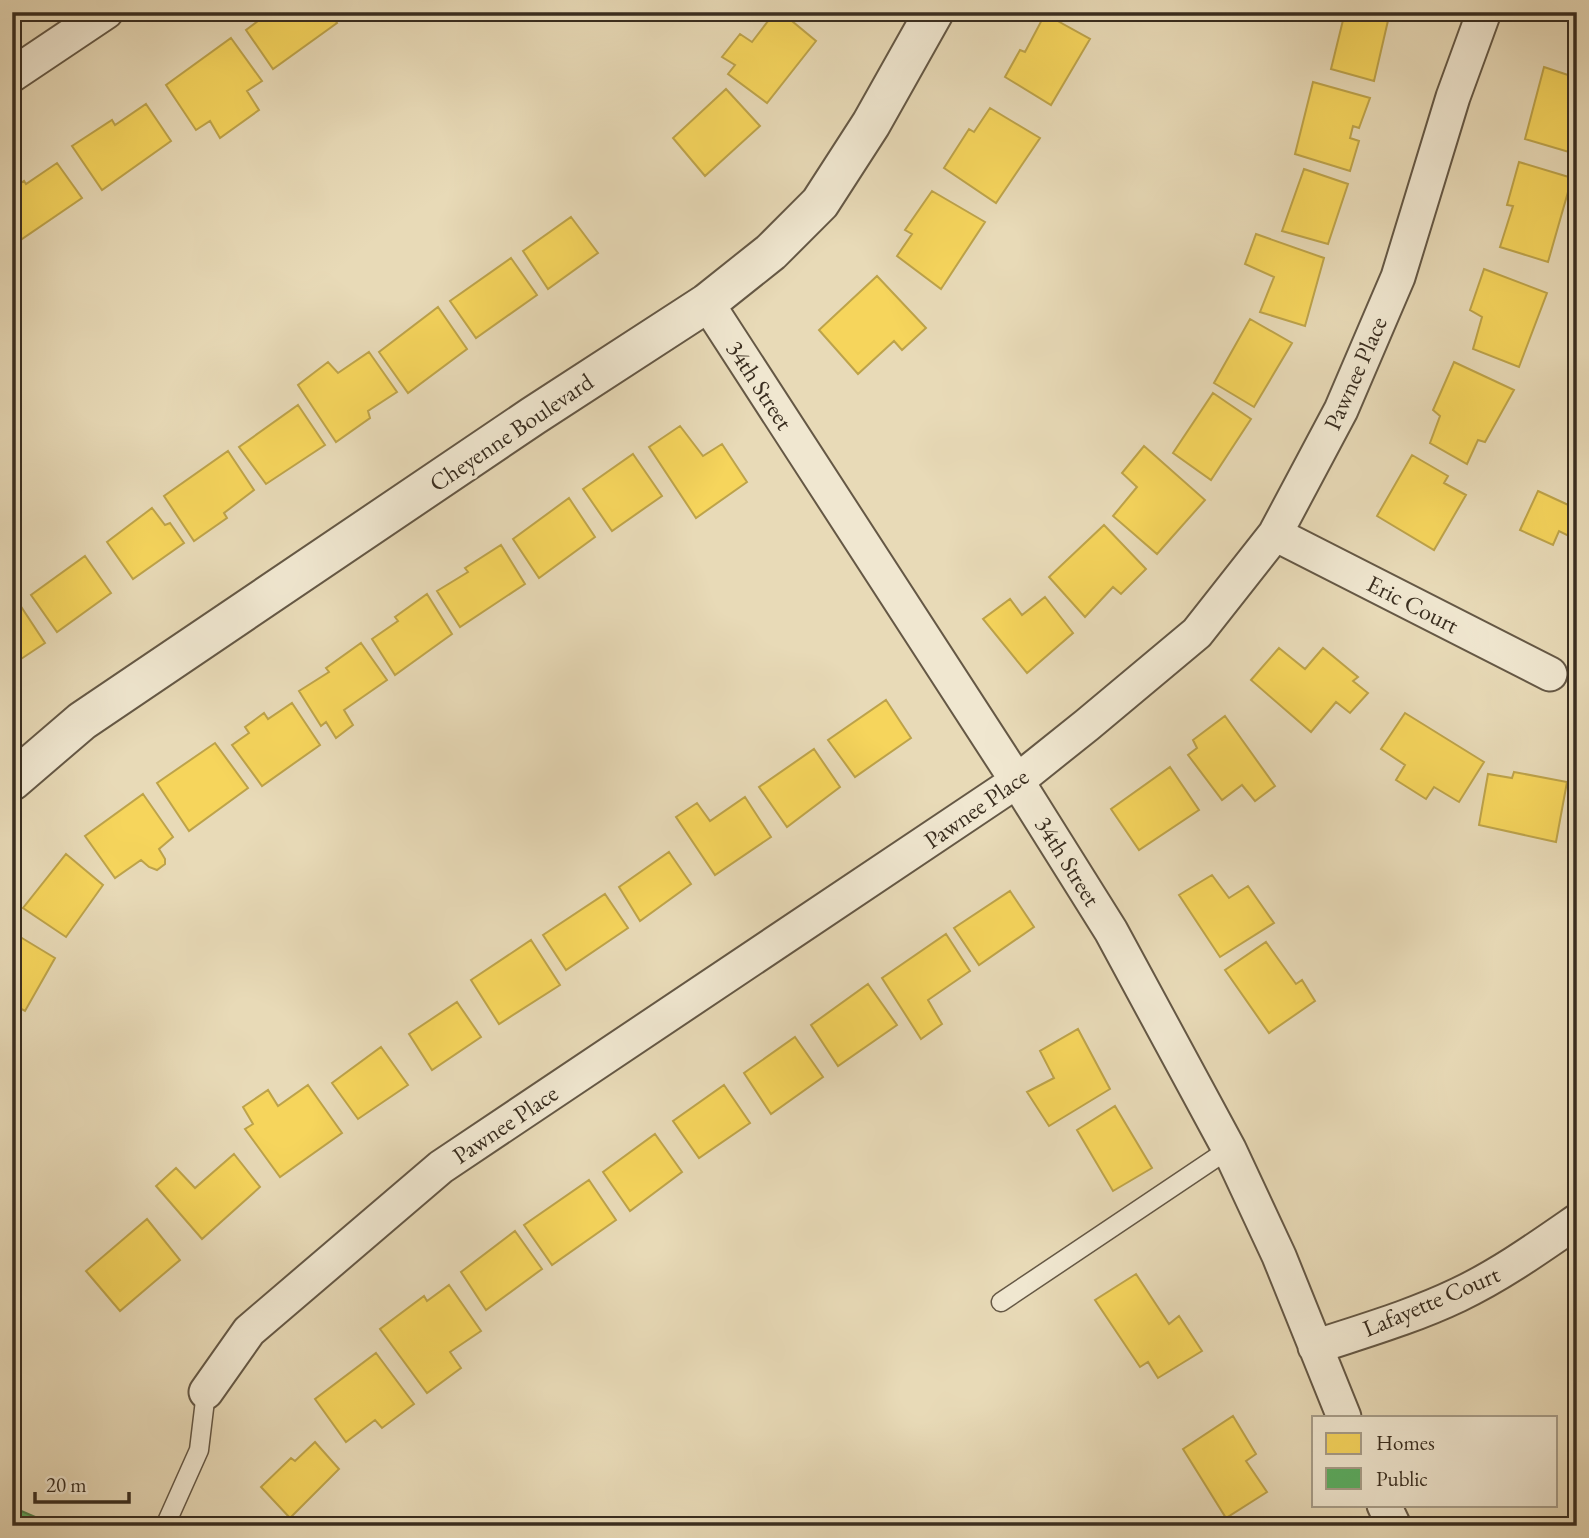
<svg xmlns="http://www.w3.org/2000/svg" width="1589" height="1538" viewBox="0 0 1589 1538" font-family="'EB Garamond',serif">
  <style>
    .homes { fill: #f6d55c; stroke: #bda34a; stroke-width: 2 }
    .public { fill: #5aae61; stroke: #50874d; stroke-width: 2 }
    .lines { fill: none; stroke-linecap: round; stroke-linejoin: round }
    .service-casing { stroke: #655845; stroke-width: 21 }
    .minor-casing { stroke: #655845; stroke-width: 37 }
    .tertiary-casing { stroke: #655845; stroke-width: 42 }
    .service { stroke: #f0e7d0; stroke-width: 18 }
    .minor { stroke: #f0e7d0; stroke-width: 33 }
    .tertiary { stroke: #f0e7d0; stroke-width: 38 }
    .labels { text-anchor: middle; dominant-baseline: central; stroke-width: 7; stroke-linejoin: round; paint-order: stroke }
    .street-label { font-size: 24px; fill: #392d1f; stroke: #f0e7d0 }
  </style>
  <rect width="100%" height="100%" fill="#e8dab7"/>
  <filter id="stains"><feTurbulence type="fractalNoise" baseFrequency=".00286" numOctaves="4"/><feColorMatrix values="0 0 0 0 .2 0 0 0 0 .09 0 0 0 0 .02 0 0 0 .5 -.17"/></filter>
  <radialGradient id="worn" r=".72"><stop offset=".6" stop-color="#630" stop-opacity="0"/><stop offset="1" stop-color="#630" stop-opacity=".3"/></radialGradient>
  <path class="homes" d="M270,12H330L337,23L273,69L246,30Z
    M775,12H781L816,41L767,103L728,74L735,65L722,57L740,34L752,42Z
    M1345,12H1390L1374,81L1331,69Z
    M1045,14L1090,39L1051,105L1005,77L1020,50L1025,52Z
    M231,38L262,81L247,91L259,110L220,138L210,121L196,130L166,85Z
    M1544,67L1577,78V122L1569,152L1525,139Z
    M1313,82L1370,98L1359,128L1353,126L1350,138L1359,141L1350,171L1295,154Z
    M726,89L760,126L705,176L673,138Z
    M146,104L171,141L102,190L72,146L112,120L115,125Z
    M990,108L1040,138L996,203L944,168L969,129L974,132Z
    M1519,162L1572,178L1548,262L1500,247L1513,206L1507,205Z
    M57,163L82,198L19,241L12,231V189L24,181L26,184Z
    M1304,169L1348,184L1328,244L1282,231Z
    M932,191L985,222L941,289L897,256L912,234L905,230Z
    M571,217L598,253L548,289L523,251Z
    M1256,234L1324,258L1305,326L1260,312L1274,277L1245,264Z
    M511,258L537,295L476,338L450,301Z
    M1484,269L1547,293L1519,367L1473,349L1482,317L1470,310Z
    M877,276L926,328L902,350L894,341L858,374L819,330Z
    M438,307L467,349L408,393L379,352Z
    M1250,319L1292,343L1254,407L1214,383Z
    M369,352L397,392L368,411L370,418L336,442L298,385L328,362L338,373Z
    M1454,362L1514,390L1485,442L1478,440L1467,464L1430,443L1440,416L1433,410Z
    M1213,393L1251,419L1211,480L1173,453Z
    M298,405L325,445L266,484L239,447Z
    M680,426L703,456L722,444L747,482L696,518L649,447Z
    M1144,446L1205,500L1157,554L1113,516L1137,487L1122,473Z
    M228,451L254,490L224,513L227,518L194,541L164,496Z
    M633,454L662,496L612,531L583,489Z
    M1412,455L1448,476L1444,483L1466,495L1434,550L1377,516Z
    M1538,491L1577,509V540L1559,531L1553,545L1520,530Z
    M569,498L595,537L539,578L513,539Z
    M152,508L165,525L170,523L184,543L133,579L107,542Z
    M1104,525L1146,569L1121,594L1113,587L1085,617L1049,577Z
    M501,545L525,584L460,627L437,591L468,572L465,568Z
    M85,556L111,593L57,632L31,595Z
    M427,594L452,634L395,675L372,639L398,621L395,617Z
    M1045,597L1073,633L1027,673L983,619L1010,599L1022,615Z
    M20,605L45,643L12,665V610Z
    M361,643L387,680L344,710L353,725L336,738L326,722L321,726L299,691L329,672L326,668Z
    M1279,648L1305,669L1323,648L1358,677L1353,681L1368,693L1350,713L1336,702L1311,732L1251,680Z
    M886,700L911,738L855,777L828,740Z
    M292,703L320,745L262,786L232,745L249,733L245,727L264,713L268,719Z
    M1405,713L1484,762L1459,802L1434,787L1426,799L1396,780L1405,765L1381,749Z
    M1225,716L1275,786L1255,801L1242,785L1222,800L1188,755L1197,748L1193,740Z
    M215,743L248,788L189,831L157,783Z
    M814,749L840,787L787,827L759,787Z
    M1170,767L1199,810L1139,850L1111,809Z
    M1514,772L1567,782L1556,842L1479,825L1488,774L1512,778Z
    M143,794L173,837L159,849L165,859V864L157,870L149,867L141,860L115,878L85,836Z
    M745,797L771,837L715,875L676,817L697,803L710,821Z
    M669,852L691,884L640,921L619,887Z
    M66,854L103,885L66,937L23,908Z
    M1212,875L1229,898L1248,886L1274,923L1220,957L1179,895Z
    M1010,891L1034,927L979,965L954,928Z
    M605,894L628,928L566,970L543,935Z
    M12,932L55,958L25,1011L12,1004Z
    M946,934L970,971L928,1000L942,1024L921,1039L882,978Z
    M531,940L560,985L499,1024L471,980Z
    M1266,942L1296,984L1302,980L1315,1001L1269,1033L1225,970Z
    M868,984L897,1025L838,1066L811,1025Z
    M457,1002L481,1037L432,1070L409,1034Z
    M12,1018L18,1021L12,1035Z
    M1078,1029L1110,1089L1049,1126L1027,1092L1054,1078L1040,1051Z
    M795,1037L823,1077L771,1114L744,1073Z
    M381,1047L408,1085L358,1119L332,1083Z
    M308,1085L342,1133L280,1177L245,1129L253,1124L243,1107L268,1090L278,1106Z
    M724,1085L750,1123L699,1158L673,1121Z
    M1115,1106L1152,1168L1113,1191L1077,1130Z
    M655,1134L682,1172L630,1211L603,1172Z
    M234,1154L260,1187L202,1239L156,1186L176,1168L195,1188Z
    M589,1180L616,1220L552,1265L524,1225Z
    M147,1219L180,1260L120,1311L86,1271Z
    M515,1231L542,1269L486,1310L461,1272Z
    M1136,1274L1169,1324L1179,1316L1202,1351L1158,1378L1148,1362L1140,1367L1095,1300Z
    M449,1285L481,1331L450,1352L461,1368L427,1393L380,1329L424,1296L427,1301Z
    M376,1353L414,1404L382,1428L375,1420L346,1442L315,1399Z
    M1233,1416L1256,1454L1246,1461L1267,1492L1226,1518L1183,1449Z
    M315,1442L339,1469L290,1518L261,1487L291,1458L295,1461Z
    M1577,1512V1526H1556Z"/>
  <path class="public" d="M12,1507L56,1526H12Z"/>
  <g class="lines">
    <g class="service-casing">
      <path id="service" d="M1001,1302L1229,1149
        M165,1526L199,1450L206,1392"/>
    </g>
    <g class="minor-casing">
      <path id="minor" d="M12,75L106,12
        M707,303L1017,781L1111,931L1229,1149L1279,1256L1344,1417
        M1275,534L1550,674
        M1315,1347C1363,1331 1412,1317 1458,1295C1500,1275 1538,1248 1577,1221
        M206,1392L249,1331L441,1167L1017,781L1087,725L1197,633L1275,534L1341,410L1398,277L1453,97L1484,12
        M1384,1505L1394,1526"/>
    </g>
    <g class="tertiary-casing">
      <path id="tertiary" d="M12,781L82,721L533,416L707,303L771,252L820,203L871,124L934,12"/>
    </g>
    <use href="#service" class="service"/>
    <use href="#minor" class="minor"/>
    <use href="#tertiary" class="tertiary"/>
  </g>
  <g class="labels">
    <g class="street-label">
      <text transform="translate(1355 373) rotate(-66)">Pawnee Place</text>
      <text transform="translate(760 385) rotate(57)">34th Street</text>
      <text transform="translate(511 432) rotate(-34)">Cheyenne Boulevard</text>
      <text transform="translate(1413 604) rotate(27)">Eric Court</text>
      <text transform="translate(976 808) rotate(-35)">Pawnee Place</text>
      <text transform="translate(1068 861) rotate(58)">34th Street</text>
      <text transform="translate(505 1124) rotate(-34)">Pawnee Place</text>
      <text transform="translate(1431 1301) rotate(-23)">Lafayette Court</text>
    </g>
  </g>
  <rect width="1589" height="1538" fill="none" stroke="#e8dab7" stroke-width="42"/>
  <rect x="14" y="14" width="1561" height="1510" fill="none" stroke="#392d1f" stroke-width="3.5"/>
  <rect x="21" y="21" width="1547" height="1496" fill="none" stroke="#392d1f" stroke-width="2"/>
  <rect x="1312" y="1416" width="245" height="91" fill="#f0e7d0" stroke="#a79d89" stroke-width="2"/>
  <rect x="1326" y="1433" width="35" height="21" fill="#f6d55c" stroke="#a79d89" stroke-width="2"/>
  <text x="1376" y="1450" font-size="21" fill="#392d1f">Homes</text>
  <rect x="1326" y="1468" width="35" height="21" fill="#5aae61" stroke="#a79d89" stroke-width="2"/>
  <text x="1376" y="1486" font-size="21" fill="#392d1f">Public</text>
  <path d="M35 1492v10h94v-10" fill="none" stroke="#392d1f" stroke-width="3.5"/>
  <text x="46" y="1492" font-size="21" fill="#392d1f" stroke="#f0e7d0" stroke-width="5" paint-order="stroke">20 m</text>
  <rect width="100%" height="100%" filter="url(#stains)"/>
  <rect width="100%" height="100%" fill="url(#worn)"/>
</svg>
